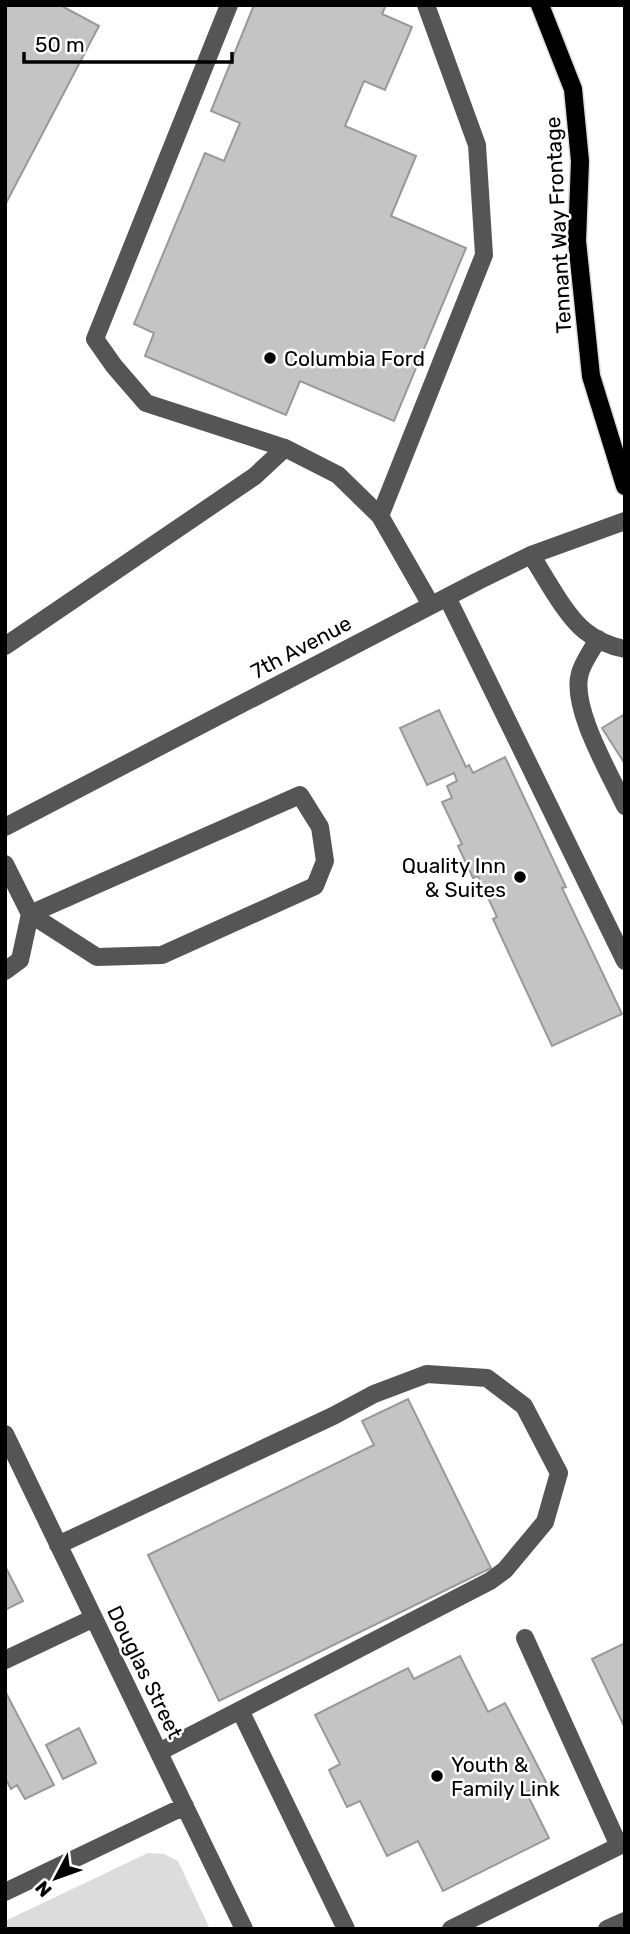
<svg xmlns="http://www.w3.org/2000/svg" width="630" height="1934" viewBox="0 0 630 1934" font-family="Rubik,sans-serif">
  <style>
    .green { fill: #dcdcdc }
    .building { fill: #c4c4c4; stroke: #999; stroke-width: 2 }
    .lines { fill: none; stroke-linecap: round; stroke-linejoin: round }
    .major-casing { stroke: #dbdbdb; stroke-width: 21 }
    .minor { stroke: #555; stroke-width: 18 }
    .major { stroke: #000; stroke-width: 18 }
    .poi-dot { fill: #000; stroke: #fff; stroke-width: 2.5 }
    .labels { text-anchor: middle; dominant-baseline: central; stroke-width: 5; stroke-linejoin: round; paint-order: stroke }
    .street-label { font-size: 21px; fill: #000; stroke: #fff }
    .poi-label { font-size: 21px; fill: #000; stroke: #fff; text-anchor: start }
  </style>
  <rect width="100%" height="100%" fill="#fff"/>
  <path class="green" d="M148,1853L164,1854L178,1861L210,1929H5V1921Z"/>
  <path class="building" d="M5,5H60L99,26L5,205Z
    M254,5H386L382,14L412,27L385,90L364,81L345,126L416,156L391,216L466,248L394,421L300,381L286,415L145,356L154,333L134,324L205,153L224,161L240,123L211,111Z
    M439,710L466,767L469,765L473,773L505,757L566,887L562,888L622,1014L552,1046L493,919L497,917L478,876L473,878L458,846L462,844L442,802L452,798L447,786L457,781L454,773L427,785L400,728Z
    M625,714V764L602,728Z
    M408,1399L491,1568L219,1701L148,1555L374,1445L362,1421Z
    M5,1566L23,1601L5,1610Z
    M625,1643V1728L592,1659Z
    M460,1656L488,1712L505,1703L546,1782L526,1792L549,1838L443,1891L418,1841L387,1856L360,1801L347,1807L329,1770L340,1764L315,1715L408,1668L414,1679Z
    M5,1691L54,1785L25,1799L17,1785L11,1789L5,1778Z
    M79,1728L96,1763L63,1779L46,1745Z"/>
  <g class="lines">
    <g class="major-casing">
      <path id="major" d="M540,5L573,89L580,161L577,241L591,376L625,486"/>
    </g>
    <path class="minor" d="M229,5L95,339L114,366L146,403L285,448
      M380,516L484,255L477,145L426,5
      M531,555C546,578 565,615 585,631C597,641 610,646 625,649
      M447,597L625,961
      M598,639C592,650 583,662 580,673C570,707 610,774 625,806
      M5,646L255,476L285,448L338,475L380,516L431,605
      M5,827L478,581L531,555L625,521
      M5,864L30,914L97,957L162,955L315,886L325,861L320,827L300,795L30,914
      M5,971L20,960L30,914
      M5,1434L244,1929
      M58,1545L333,1416L374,1394L427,1374L487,1378L524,1406L559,1473L545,1522L505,1570L490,1581L159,1752
      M5,1660L94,1618
      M240,1710L346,1929
      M5,1892L185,1806
      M451,1929L619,1846L525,1638
      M607,1929L625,1921"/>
    <use href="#major" class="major"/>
  </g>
  <g class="poi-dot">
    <circle cx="270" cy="358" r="7"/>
    <circle cx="520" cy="877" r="7"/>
    <circle cx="437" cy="1776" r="7"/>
  </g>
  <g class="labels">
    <g class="street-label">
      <text transform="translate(558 225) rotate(-93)">Tennant Way Frontage</text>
      <text transform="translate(301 647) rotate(-28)">7th Avenue</text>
      <text transform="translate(145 1672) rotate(64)">Douglas Street</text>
    </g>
    <g class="poi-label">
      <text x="284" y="358">Columbia Ford</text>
      <text x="506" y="865" text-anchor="end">Quality Inn<tspan x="506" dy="24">&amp; Suites</tspan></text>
      <text x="451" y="1764">Youth &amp;<tspan x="451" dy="24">Family Link</tspan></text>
    </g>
  </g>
  <rect width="630" height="1934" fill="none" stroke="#000000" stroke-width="14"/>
  <g transform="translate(56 1878) rotate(229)" stroke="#ffffff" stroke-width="5" paint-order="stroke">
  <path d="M0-5L12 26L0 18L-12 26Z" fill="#000000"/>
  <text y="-10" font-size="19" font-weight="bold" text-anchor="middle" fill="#000000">N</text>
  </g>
  <path d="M24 52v10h208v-10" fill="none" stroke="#000000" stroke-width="3.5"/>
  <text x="35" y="52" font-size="21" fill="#000000" stroke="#ffffff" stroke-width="5" paint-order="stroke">50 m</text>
</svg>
